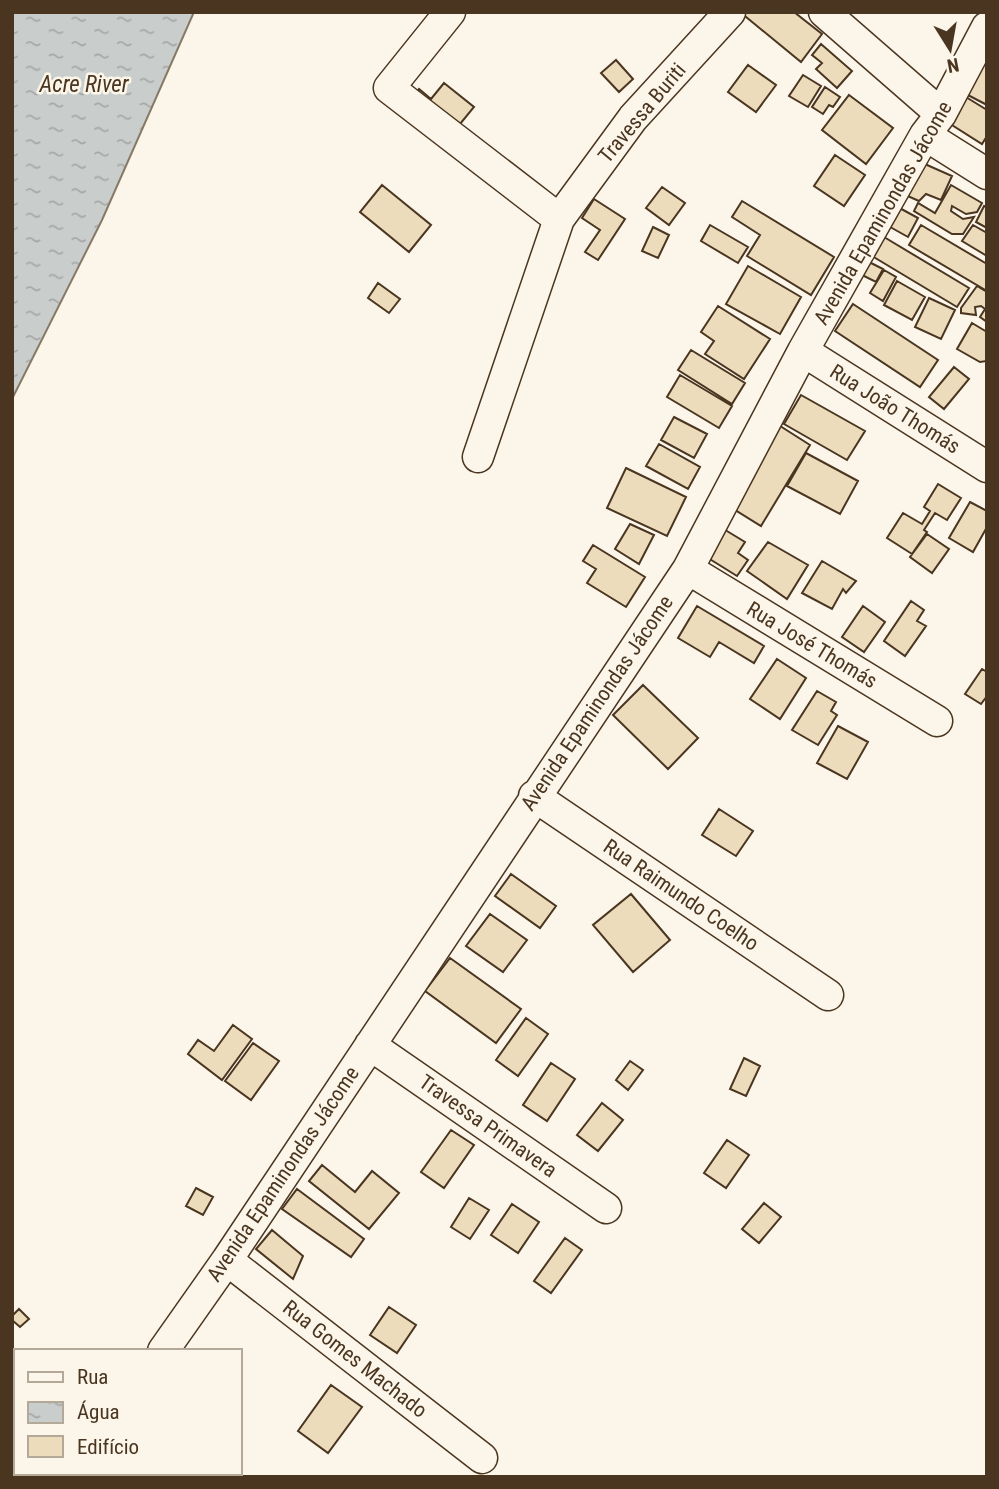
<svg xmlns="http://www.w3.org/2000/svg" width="999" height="1489" viewBox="0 0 999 1489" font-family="'Roboto Condensed',sans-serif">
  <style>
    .water { fill: url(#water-ripples); stroke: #887966; stroke-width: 2 }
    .building { fill: #ecdcbc; stroke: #4a3520; stroke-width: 2 }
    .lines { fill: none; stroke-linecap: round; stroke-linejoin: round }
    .minor-casing { stroke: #4a3520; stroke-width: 33 }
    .minor { stroke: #fbf6e9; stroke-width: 30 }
    .labels { text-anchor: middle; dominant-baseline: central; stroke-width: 5; stroke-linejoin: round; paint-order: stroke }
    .street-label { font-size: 21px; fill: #4a3520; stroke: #fbf6e9 }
    .water-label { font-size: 23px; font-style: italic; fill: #4a3520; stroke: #fbf6e9 }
  </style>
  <defs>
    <pattern id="water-ripples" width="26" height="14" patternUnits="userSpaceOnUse" patternTransform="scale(1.75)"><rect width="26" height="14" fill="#c9cecd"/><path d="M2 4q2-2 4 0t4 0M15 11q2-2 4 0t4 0" fill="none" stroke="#a5a8a6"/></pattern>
  </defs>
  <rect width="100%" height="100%" fill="#fbf6e9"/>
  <path class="water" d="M12,12H194L102,220L12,399Z"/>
  <path class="building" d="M740,12H794L822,34L801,62Z
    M821,44L852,71L837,88L816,69L822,63L812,55Z
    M987,56V105L964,93Z
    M616,60L633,79L619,92L601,73Z
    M748,65L776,85L756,112L728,92Z
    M803,75L821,86L808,107L789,96Z
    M444,83L474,107L451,135L409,102L419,89L431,99Z
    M825,87L840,97L833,107L829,105L823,114L812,107Z
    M961,94L987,110V136L982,144L944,120Z
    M849,95L893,128L866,164L822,130Z
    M835,155L865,175L844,206L814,186Z
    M918,161L952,176L941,200L926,194L919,201L903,194Z
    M382,185L431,225L409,252L360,212Z
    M951,185L982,203L977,212L966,214L952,206L951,211L963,219L974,217L963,234H952L914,211L918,203L935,213Z
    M662,187L685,203L669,225L646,208Z
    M594,199L625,219L598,260L585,252L600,230L582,218Z
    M742,201L834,257L811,295L747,256L760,235L732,217Z
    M894,205L918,218L908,237L883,223Z
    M984,206L987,207V228L976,222Z
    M710,225L748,247L738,263L701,241Z
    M921,225L987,264V291L909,245Z
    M973,225L987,233V256L962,241Z
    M653,227L669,235L658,258L642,251Z
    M884,237L969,288L957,307L872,256Z
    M867,261L883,269L876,282L860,274Z
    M748,266L801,297L780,334L726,304Z
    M884,270L896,277L883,301L870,293Z
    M897,281L925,297L912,320L884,305Z
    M378,283L400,299L389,313L368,298Z
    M977,286L987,292V322L980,317L985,309L981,306L975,307L976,315L961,313V308Z
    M929,298L955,310L941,339L915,327Z
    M853,304L938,360L920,387L835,331Z
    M718,306L770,339L744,379L705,354L714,341L701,332Z
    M972,323L987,332V361L980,362L957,349Z
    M691,350L745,383L732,404L678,370Z
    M954,367L969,379L944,409L929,397Z
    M680,375L732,406L719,428L667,397Z
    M801,395L865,431L847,460L784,424Z
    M674,417L707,434L694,458L661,440Z
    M777,424L810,445L761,526L727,505Z
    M659,444L700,467L688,489L646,466Z
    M806,453L858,481L840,514L787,486Z
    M626,468L686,497L667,536L607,508Z
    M938,484L961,498L947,520L935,513L924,530L927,532L912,554L887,538L903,513L922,524L930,511L924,507Z
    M970,502L987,511V527L973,552L949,538Z
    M630,524L654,535L639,564L615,549Z
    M717,525L745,542L738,553L748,560L737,576L700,553Z
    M927,534L949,549L932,573L910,557Z
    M768,542L808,565L787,599L747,571Z
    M593,545L645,577L626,607L587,583L596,569L583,561Z
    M822,561L856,581L846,593L843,589L832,609L802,593Z
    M911,601L924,610L917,621L926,626L905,656L884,641Z
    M697,606L764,646L754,663L719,642L710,657L678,638Z
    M863,606L885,622L864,652L842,637Z
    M777,659L806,678L780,719L750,699Z
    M982,669L987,672V696L981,704L965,694Z
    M643,685L698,738L668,769L613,715Z
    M817,691L836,702L831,711L837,715L818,745L792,730Z
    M838,726L868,742L847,779L817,763Z
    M719,809L753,831L736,856L702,835Z
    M511,874L556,906L540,928L495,896Z
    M631,894L670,940L633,972L593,925Z
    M490,914L527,940L503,972L466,946Z
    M450,958L521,1009L496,1043L425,991Z
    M526,1018L548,1034L518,1076L496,1060Z
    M233,1025L252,1039L222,1080L188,1054L198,1040L214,1051Z
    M253,1043L279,1061L251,1100L225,1081Z
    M744,1058L760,1066L746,1096L730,1089Z
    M630,1061L643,1070L628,1090L616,1080Z
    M551,1063L575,1079L547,1121L523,1105Z
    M602,1103L623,1120L598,1151L577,1135Z
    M451,1130L474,1145L444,1188L421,1172Z
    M727,1140L749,1155L726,1188L704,1173Z
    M322,1165L355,1192L372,1171L399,1193L369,1229L309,1181Z
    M196,1188L213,1197L203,1215L186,1206Z
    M297,1189L364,1239L351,1257L282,1209Z
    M469,1198L489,1210L470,1239L451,1227Z
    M764,1203L781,1217L759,1243L742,1229Z
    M512,1204L539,1222L518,1253L491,1235Z
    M272,1230L303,1256L293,1279L256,1249Z
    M565,1238L582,1250L551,1293L534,1281Z
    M389,1307L416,1325L397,1353L370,1335Z
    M19,1309L29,1319L20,1327L12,1320V1316Z
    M331,1385L362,1407L328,1453L298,1431Z"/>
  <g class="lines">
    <g class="minor-casing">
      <path id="minor" d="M450,12L389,88L559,219
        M824,12L941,114
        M925,135L987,174
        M803,351L987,467
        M478,457L559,219L633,118L730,12
        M688,569L937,721
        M534,796L828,995
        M370,1045L606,1208
        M227,1260L482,1458
        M163,1351L227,1260L688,569L803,351L925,135L941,114L987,27
        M74,1477L77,1473"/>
    </g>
    <use href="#minor" class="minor"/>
  </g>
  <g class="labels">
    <g class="street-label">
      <text transform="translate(642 113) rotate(-50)">Travessa Buriti</text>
      <text transform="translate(883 213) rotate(-60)">Avenida Epaminondas Jácome</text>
      <text transform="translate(895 409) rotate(32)">Rua João Thomás</text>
      <text transform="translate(812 645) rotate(31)">Rua José Thomás</text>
      <text transform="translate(597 703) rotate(-56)">Avenida Epaminondas Jácome</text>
      <text transform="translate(681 895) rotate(34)">Rua Raimundo Coelho</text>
      <text transform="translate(488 1126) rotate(35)">Travessa Primavera</text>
      <text transform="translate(283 1174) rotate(-56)">Avenida Epaminondas Jácome</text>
      <text transform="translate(355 1359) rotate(38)">Rua Gomes Machado</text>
    </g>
    <g class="water-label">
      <text x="84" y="84">Acre River</text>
    </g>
  </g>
  <rect width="999" height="1489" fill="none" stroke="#4a3520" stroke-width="28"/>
  <rect x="14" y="1349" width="228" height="126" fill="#fbf6e9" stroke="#b4a999" stroke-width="2"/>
  <rect x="28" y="1372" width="35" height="10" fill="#fbf6e9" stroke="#b4a999" stroke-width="2"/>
  <text x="77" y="1384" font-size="21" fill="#4a3520">Rua</text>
  <rect x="28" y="1402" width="35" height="21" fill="url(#water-ripples)" stroke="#b4a999" stroke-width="2"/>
  <text x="77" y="1419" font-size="21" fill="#4a3520">Água</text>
  <rect x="28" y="1436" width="35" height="21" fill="#ecdcbc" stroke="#b4a999" stroke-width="2"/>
  <text x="77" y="1454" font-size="21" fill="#4a3520">Edifício</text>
  <g transform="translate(950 49) rotate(169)" stroke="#fbf6e9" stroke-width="5" paint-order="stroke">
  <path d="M0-5L12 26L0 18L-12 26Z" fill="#4a3520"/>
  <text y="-10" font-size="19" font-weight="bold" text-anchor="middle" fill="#4a3520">N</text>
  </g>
</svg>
